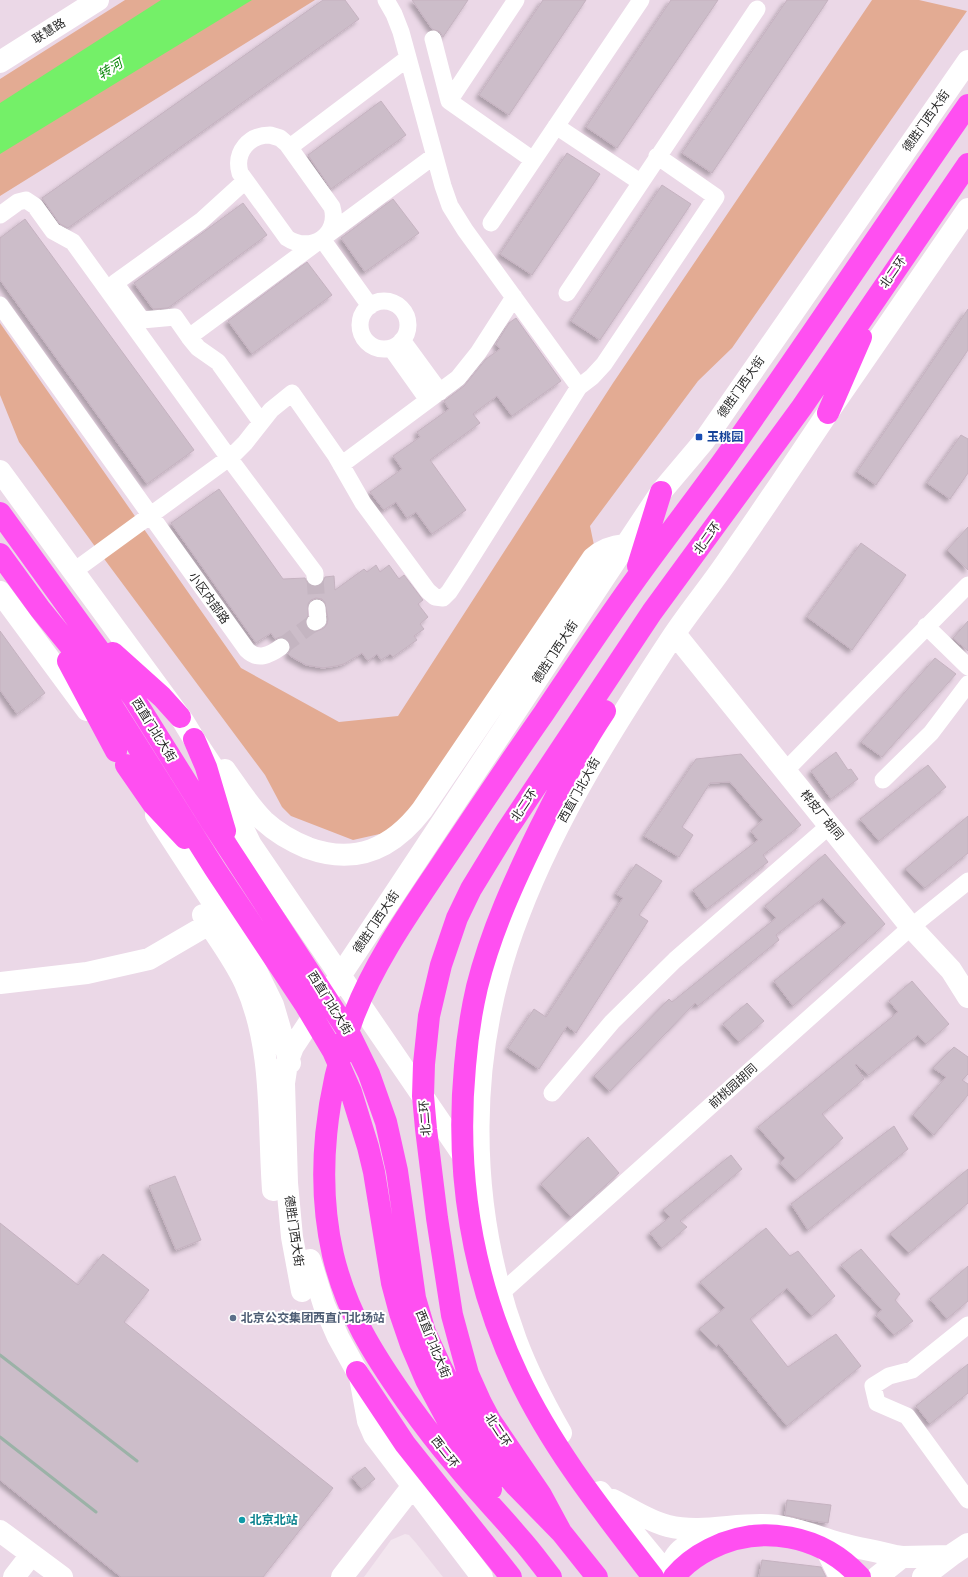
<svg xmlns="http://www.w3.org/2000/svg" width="968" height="1577" viewBox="0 0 968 1577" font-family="Helvetica,'Noto Sans SC',sans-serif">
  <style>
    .green { fill: #e3ab93 }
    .plaza { fill: #f3e6ef }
    .water { fill: #74f068 }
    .building { fill: #ccbdc9; stroke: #c5b2c0; fill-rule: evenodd; filter: url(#shadow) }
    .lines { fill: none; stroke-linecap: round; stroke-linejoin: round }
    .street-tunnel { stroke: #c4b5c1; stroke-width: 17; stroke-dasharray: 17 8; stroke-linecap: butt }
    .street { stroke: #fff; stroke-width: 17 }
    .secondary { stroke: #fff; stroke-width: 22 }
    .highway { stroke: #ff4ff1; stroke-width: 22 }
    .rail { stroke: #9bb2a7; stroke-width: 3 }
    .transit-dot { fill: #1a4fb4; stroke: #fff; stroke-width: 1.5 }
    .service-dot { fill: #5c6f8a; stroke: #fff; stroke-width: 1.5 }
    .culture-dot { fill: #0f9aa8; stroke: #fff; stroke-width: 1.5 }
    .labels { text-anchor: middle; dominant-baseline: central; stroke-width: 4; stroke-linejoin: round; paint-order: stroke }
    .street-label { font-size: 12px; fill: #272727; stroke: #fff }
    .transit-label { font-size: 12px; font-weight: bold; fill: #164399; stroke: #fff; text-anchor: start }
    .service-label { font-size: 12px; font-weight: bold; fill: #4e5e75; stroke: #fff; text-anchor: start }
    .culture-label { font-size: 12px; font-weight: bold; fill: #0d838f; stroke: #fff; text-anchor: start }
    .water-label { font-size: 13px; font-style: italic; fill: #0d8a0c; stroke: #fff }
  </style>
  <defs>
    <filter id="shadow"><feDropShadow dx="-3.5" dy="3.5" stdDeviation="2" flood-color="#0004"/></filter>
  </defs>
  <rect width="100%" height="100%" fill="#ebd8e7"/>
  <path class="green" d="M125,0H315L0,196V79Z
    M872,0H919L967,11L732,348L698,381L590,526L595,550L412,813L384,833L353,840L291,816L282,807L265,775L99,552L19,442L0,395V323L241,668L339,722L398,716L613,383Z"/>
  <path class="plaza" d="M405,1534L409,1535L416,1543L443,1577H364L391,1540Z"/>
  <path class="water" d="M161,0H252L0,154V103Z"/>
  <path class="building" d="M323,0H345L359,19L68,228L60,224L42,198Z
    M412,0H468L443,37L440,32L432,29Z
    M543,0H586L509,115L479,95Z
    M671,0H718L617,148L586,127Z
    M787,0H828L712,173L682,153Z
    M381,101L406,135L331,189L308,155Z
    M567,153L600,174L532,275L500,254Z
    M662,185L691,204L600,340L571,321Z
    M393,199L419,233L365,272L341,238Z
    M243,203L267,235L168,308L153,309L134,283Z
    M25,219L194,450L147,484L0,280V238Z
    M307,262L332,295L252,354L228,321Z
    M968,309V350L876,485L857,472Z
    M516,318L561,381L512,416L497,396L473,414L480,423L430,460L466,510L432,534L416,512L407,518L396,502L384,510L370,492L402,469L393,456L420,437L417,432L449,409L444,401L464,386L486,359L500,349L496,344L509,323Z
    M961,435L968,439V473L950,499L927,483Z
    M219,489L283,579L305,578L307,582L310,585L315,587L320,586L323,582L325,577L334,576L335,590L364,569L367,572L376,565L380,572L389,565L399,579L404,575L423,600L418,604L428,617L420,624L424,629L414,636L417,640L393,657L390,654L381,660L377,654L368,661L362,653L344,664L336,666L323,668L306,665L290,656L288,654L290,651L291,646L289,641L285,638L280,637L275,639L271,633L256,643L171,523ZM316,598L322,599L325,603L328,619L327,624L324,628L315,632L310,631L307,628L305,622L308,616V604L311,600Z
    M968,527V570L947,550Z
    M861,543L906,575L852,650L807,617Z
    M968,621V651L953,638Z
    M0,631L45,693L17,714L0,690Z
    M935,658L956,674L882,757L861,742Z
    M836,752L848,770L851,769L858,779L831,799L811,771Z
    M741,754L801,825L763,855L768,862L707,909L693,890L758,840L751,831L763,820L730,782L710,783L682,827L693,835L679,857L644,836L696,759Z
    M928,765L946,787L879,841L860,819Z
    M968,816V853L925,888L905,869Z
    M825,854L885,924L793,1006L774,981L846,923L823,898L776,935L779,940L698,1006L695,1003L610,1091L594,1076L669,999L672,1002L776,918L765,906Z
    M636,864L662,881L639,915L648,921L576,1033L567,1026L539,1069L508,1048L534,1009L546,1017L623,898L616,894Z
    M912,981L949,1024L926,1044L918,1035L869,1075L856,1064L855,1065L864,1079L822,1114L843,1138L796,1180L780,1163L785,1158L758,1127L898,1012L889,1001Z
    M747,1003L764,1021L739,1042L723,1024Z
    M954,1047L968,1057V1074L962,1080L968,1084V1095L934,1135L913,1115L946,1077L933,1068Z
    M894,1126L908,1149L808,1230L791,1204Z
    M588,1137L619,1173L571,1217L541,1184Z
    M731,1155L742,1169L680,1221L687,1227L662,1248L650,1233L670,1217L663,1210Z
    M968,1169V1203L909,1253L890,1234Z
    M175,1176L201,1240L176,1250L149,1186Z
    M0,1223L78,1285L103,1254L149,1290L124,1322L333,1488L263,1577H121L0,1480Z
    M766,1228L790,1256L798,1251L835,1296L812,1316L787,1288L750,1319L788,1367L836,1334L861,1366L787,1426L719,1344L716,1346L699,1329L725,1308L700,1282Z
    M861,1249L900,1294L895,1300L913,1321L894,1335L876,1315L882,1310L841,1265Z
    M968,1266V1301L947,1319L930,1299Z
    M968,1364V1393L930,1424L916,1406Z
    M365,1467L375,1479L362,1489L352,1477Z
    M787,1500L831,1505L828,1523L808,1520L785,1515Z
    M762,1560L821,1567L826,1577H759Z"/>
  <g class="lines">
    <path class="street-tunnel" d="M315,577L317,608
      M281,647L315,622"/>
    <path class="street" d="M433,39L449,101L533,160
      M449,101L516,0
      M556,126L640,182
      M270,135L280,138L287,144L332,207C340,235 311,254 287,238L240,173C234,152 249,135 270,135Z
      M290,147L408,58
      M245,181L201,221L115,283L142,320L175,317L189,337L434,156
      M0,215L18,202L26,200L35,206L53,231L73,242L229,458L315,573V577
      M491,223L641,0
      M322,239L370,306
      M567,293L757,9
      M360 325a24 24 0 1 1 48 0a24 24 0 1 1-48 0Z
      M0,305L247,650C258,661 270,655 281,647
      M189,337L198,348L218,362L261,422
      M402,340L440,392
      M391,348L428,400
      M579,387L592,377L604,364L716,197L657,156
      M341,465L458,378L478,353L514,297
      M74,571L233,455L245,443L271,410L292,393L336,456L363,503L428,591L435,597L443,598L449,592L464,569L579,387L465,230L450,206L443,186L401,32L394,14L386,0
      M315,622L318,620L317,608
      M926,626L968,667
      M786,770L968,585
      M883,780L931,733L968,684
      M552,1093L612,1022L675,960L830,825
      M501,1293L911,927L968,881
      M968,1325L912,1370L889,1376L873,1386L877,1403L907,1416L968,1500"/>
    <path class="secondary" d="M0,62L98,0
      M0,471L183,721L194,739L212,766L251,845L469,1164
      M0,592L87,710
      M675,634L911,927L951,970L968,997
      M225,770C237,787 249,806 264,821C277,833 291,841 308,848C355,865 392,849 422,810L593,558C602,550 613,546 625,545
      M156,815L253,964L273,1005L290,1063
      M203,915C217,937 234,959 245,983C274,1047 268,1120 273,1190
      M0,983L87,973L149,959L209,924
      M310,1260L324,1305L338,1337L360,1377L368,1421L374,1435L482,1577
      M302,1291L292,1237L287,1183L284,1083L287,1063L293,1047L661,492L704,441L968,61
      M561,1433C544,1403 528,1372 516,1340C465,1203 466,1049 519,914C557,815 615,724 673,636C691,609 712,584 730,557C763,510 795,462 827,414C874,346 921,277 968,209
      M600,1492L655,1559L668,1577
      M613,1500C631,1509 648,1521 668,1526C704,1535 741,1521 777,1526C798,1529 818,1537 839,1543C857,1548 876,1551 895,1556L902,1557L950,1556
      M0,1531L62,1577
      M822,1546L828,1553L840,1577
      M14,1577L31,1555
      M342,1577L412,1487
      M672,1577C667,1550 695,1539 716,1535
      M877,1577L902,1557
      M923,1577L953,1554L968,1544"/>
    <path class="highway" d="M828,413L861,337
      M0,513L133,697L212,823L349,1033L369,1074L386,1122L397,1171L415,1298L425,1332L441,1367L463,1410L500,1467L515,1485L561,1532L597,1577
      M0,554L40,609L84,663L106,696L215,869L306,1006L333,1051L351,1092L368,1147L374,1172L392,1283L400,1313L411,1345L426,1380L447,1419L491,1489
      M638,566L661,492
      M113,653L162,697L180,717
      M68,661L116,751
      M605,711C580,748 560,788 540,828C515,879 491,931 477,987C471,1013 467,1040 465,1066C455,1173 472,1279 518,1376C553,1450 604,1513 653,1577
      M194,739L206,767L225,831
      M126,765L153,804L185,838
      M357,1372L405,1444L511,1577
      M561,1532L541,1495L490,1420L481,1403L468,1374L452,1315L437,1218L426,1129L423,1096L424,1064L429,1016L441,965L457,918L471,889L507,830L652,612L802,407L968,164
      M551,1577C540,1563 530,1549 518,1536C498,1512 475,1489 455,1464C438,1444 422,1423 407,1402C373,1354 347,1313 333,1255C315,1176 326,1090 354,1015C375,961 409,913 441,865C475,814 509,763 544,713C573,670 602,626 633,583C663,541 695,500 726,457C808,341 887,222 968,105
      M674,1577C684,1565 696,1556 710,1549C761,1523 822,1535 860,1577"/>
    <path class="rail" d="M0,1355L137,1461
      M0,1437L96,1512"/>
  </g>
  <rect class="transit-dot" x="695" y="433" width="8" height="8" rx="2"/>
  <circle class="service-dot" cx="233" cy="1318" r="4"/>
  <circle class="culture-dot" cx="242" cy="1520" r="4"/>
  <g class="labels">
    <g class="street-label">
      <text transform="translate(49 31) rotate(-32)">联慧路</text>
      <text transform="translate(926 121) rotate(-55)">德胜门西大街</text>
      <text transform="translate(893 272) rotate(-55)">北二环</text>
      <text transform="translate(741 387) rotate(-55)">德胜门西大街</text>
      <text transform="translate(707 538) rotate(-54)">北二环</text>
      <text transform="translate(209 598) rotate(54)">小区内部路</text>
      <text transform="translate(555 652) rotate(-57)">德胜门西大街</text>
      <text transform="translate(154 730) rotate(58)">西直门北大街</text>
      <text transform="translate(579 790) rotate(-61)">西直门北大街</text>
      <text transform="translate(524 805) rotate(-56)">北二环</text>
      <text transform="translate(822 815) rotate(51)">桦皮厂胡同</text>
      <text transform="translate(376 922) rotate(-56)">德胜门西大街</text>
      <text transform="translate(330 1003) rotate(58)">西直门北大街</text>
      <text transform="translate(733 1086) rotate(-42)">前桃园胡同</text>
      <text transform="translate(425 1118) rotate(-94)">北二环</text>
      <text transform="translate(294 1231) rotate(82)">德胜门西大街</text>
      <text transform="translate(433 1344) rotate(68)">西直门北大街</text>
      <text transform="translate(498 1430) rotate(57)">北二环</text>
      <text transform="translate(445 1452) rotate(52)">西二环</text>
    </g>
    <g class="transit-label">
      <text x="707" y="437">玉桃园</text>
    </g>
    <g class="service-label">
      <text x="241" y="1318">北京公交集团西直门北场站</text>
    </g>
    <g class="culture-label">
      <text x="250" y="1520">北京北站</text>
    </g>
    <g class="water-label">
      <text transform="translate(110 69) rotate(-32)">转河</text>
    </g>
  </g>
</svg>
